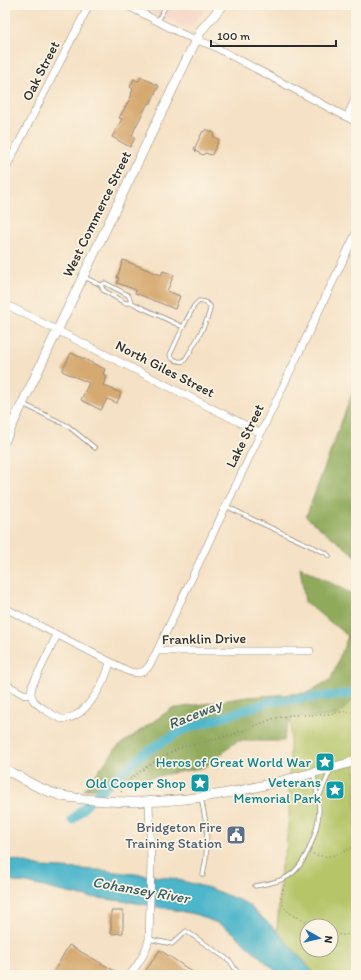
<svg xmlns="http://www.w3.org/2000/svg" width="361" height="980" viewBox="0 0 361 980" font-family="Itim,sans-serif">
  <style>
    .built { fill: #f5d2c2 }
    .green { fill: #b5c567; stroke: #707849; fill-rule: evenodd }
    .forest { fill: #90aa5c; stroke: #5e6a44 }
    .water { fill: #4db6ca; stroke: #3c707a }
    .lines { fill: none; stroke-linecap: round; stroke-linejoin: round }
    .canal { stroke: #4db6ca; stroke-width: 9 }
    .building { fill: #d6a96f }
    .service-casing { stroke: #908678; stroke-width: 5 }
    .minor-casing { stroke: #908678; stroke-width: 8 }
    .tertiary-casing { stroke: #908678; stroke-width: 10 }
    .path { stroke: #908678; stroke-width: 1.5; stroke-dasharray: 1 3; stroke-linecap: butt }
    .service { stroke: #fff; stroke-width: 3.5 }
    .minor { stroke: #fff; stroke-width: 7 }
    .tertiary { stroke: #fff; stroke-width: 9 }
    .labels { text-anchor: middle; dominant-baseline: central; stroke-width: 3.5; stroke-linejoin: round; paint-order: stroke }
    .street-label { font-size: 14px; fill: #2b2b2b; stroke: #fcf5e5 }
    .culture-label { font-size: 14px; fill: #0d838f; stroke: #fcf5e5; text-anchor: end }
    .service-label { font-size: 14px; fill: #4e5e75; stroke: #fcf5e5; text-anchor: end }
    .water-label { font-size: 15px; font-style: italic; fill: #375c63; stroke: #fcf5e5 }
  </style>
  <rect width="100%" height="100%" fill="#fcf5e5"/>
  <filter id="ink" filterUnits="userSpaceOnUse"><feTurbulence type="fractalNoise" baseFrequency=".025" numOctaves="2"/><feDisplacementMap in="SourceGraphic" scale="8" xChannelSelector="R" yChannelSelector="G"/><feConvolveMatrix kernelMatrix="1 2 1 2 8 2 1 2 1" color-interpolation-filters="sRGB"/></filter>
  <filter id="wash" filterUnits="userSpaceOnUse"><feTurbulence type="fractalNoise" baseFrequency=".012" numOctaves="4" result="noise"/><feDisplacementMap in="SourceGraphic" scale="16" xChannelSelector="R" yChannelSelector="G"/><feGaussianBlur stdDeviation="0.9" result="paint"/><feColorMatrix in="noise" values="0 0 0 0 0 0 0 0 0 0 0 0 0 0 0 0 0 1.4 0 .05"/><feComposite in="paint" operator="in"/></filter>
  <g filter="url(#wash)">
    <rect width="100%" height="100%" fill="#f5e1c5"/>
    <path class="built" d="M138,5H209L193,24L186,28Z"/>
    <path class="green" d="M356,696V975H316L277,931L281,866L286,849L289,814V780L291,717H321L339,714ZM307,926H331V950H307Z"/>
    <path class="forest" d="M356,383V556L306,517Z
      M300,567L356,596V696L339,714L321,717H291L285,732L284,741H237L205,767L84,790L117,747L171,709L247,697L307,693L331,679L348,636L305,602Z"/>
    <path class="water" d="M5,858L42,867L98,870L171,878L209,888L246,903L277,931L316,975H280L234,933L222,925L195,914L131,902L81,896L27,883L5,881Z"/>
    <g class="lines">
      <path class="canal" d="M72,820L101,790L121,773L146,752L183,730L269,702L356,693"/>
    </g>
    <g id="blocks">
      <path class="building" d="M141,77L159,86L150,104L148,103L135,128L132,136L135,138L130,147L112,137L122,119L119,118L132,95H131L133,89L130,87L134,79L138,81Z
        M206,129L214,133L213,136L219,140L212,155L205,153L203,155L195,151L196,150L194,149L203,131L204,132Z
        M123,260L161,275L163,271L174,275L167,291L180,296L175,309L135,293L136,290L117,283L119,278H117Z
        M71,353L105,369L103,374L107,376L103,385L121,393L117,403L107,399L101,410L81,400L89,383L62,371Z
        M111,911H123V933L111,934Z
        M69,945L122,975H52Z
        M160,950L197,975H153L146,970Z"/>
    </g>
  </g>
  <g filter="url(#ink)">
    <use href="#blocks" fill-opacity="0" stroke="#908678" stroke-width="1"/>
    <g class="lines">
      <g class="service-casing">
        <path id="service" d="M158,21L166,5
          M84,277L101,285L105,283L128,295L132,303H125L103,290L101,285
          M132,303L183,327L170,355C172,360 178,362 184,361C191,351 211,317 210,306L205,302L199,301L194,306L183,327
          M23,404L68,426L95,448
          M226,506L252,519L326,553L329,556
          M201,798L207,828L206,858L203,875
          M318,799L331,769
          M255,886C265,884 276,883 285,878C305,869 318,831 319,811C319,798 315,786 314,774
          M149,939L172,944L186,931L230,961L237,972L235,975"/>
      </g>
      <g class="minor-casing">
        <path id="minor" d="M126,5L184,35L213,46L356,122
          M347,117L356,97
          M5,170L89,5
          M5,304L261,433
          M5,608L128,671C146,678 150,665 157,651L356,233
          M57,635L32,686C31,692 30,696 34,701C37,705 58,719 63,719C65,719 67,719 69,718C88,713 106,681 110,662
          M157,651H310
          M5,684L25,695L30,694
          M130,975C138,964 146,953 149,939L151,863L149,803"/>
      </g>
      <g class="tertiary-casing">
        <path id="tertiary" d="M5,440L196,40L202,29L223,5
          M5,769C23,779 42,791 63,796C77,799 93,800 108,801C193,807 275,784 356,761"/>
      </g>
      <path class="path" d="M121,792L130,779L149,765L179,748L232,735L272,719L291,715H321L340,712H356
        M351,848L356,853
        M313,854C329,860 341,853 356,846
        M284,885C283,889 281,894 281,898C282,915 305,920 318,926
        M331,932C339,936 349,936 356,931"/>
      <use href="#service" class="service"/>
      <use href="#minor" class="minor"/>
      <use href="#tertiary" class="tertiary"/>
    </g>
  </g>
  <defs>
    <g id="sight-square" transform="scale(1)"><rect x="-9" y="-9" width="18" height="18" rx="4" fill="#0f9aa8" stroke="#fcf5e5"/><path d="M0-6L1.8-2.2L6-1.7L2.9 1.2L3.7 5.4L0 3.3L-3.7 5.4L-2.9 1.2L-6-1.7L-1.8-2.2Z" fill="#fff"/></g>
    <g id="civic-square" transform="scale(1)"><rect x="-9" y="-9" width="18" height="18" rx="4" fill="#5c6f8a" stroke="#fcf5e5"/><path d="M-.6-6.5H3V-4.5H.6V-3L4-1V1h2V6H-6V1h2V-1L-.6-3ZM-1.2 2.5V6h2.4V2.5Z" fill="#fff"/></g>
  </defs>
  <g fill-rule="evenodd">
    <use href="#sight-square" x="325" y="762"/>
    <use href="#sight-square" x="200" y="783"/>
    <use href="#sight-square" x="335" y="790"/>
    <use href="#civic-square" x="236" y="835"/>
  </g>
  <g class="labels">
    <g class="street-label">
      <text transform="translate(41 71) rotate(-63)">Oak Street</text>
      <text transform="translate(97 214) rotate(-64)">West Commerce Street</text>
      <text transform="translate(165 369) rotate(27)">North Giles Street</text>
      <text transform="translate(245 436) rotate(-64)">Lake Street</text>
      <text transform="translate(204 639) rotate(-1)">Franklin Drive</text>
    </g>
    <g class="culture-label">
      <text x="311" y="762">Heros of Great World War</text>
      <text x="321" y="782">Veterans<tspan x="321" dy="16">Memorial Park</tspan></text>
      <text x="186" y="783">Old Cooper Shop</text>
    </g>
    <g class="service-label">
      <text x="222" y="827">Bridgeton Fire<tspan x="222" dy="16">Training Station</tspan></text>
    </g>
    <g class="water-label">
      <text transform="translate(195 714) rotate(-22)">Raceway</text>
      <text transform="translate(141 890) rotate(10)">Cohansey River</text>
    </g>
  </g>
  <rect width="361" height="980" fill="none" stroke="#fcf5e5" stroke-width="20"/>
  <g transform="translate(319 938) rotate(98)"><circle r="19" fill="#fcf5e5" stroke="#a8a49b"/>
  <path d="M0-3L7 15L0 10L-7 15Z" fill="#1f6fb2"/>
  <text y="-6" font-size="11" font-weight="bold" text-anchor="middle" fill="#2b2b2b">N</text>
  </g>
  <path d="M211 40v6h125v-6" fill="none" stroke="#2b2b2b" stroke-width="2"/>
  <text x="217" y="40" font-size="12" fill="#2b2b2b" stroke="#fcf5e5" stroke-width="3" paint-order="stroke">100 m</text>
</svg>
